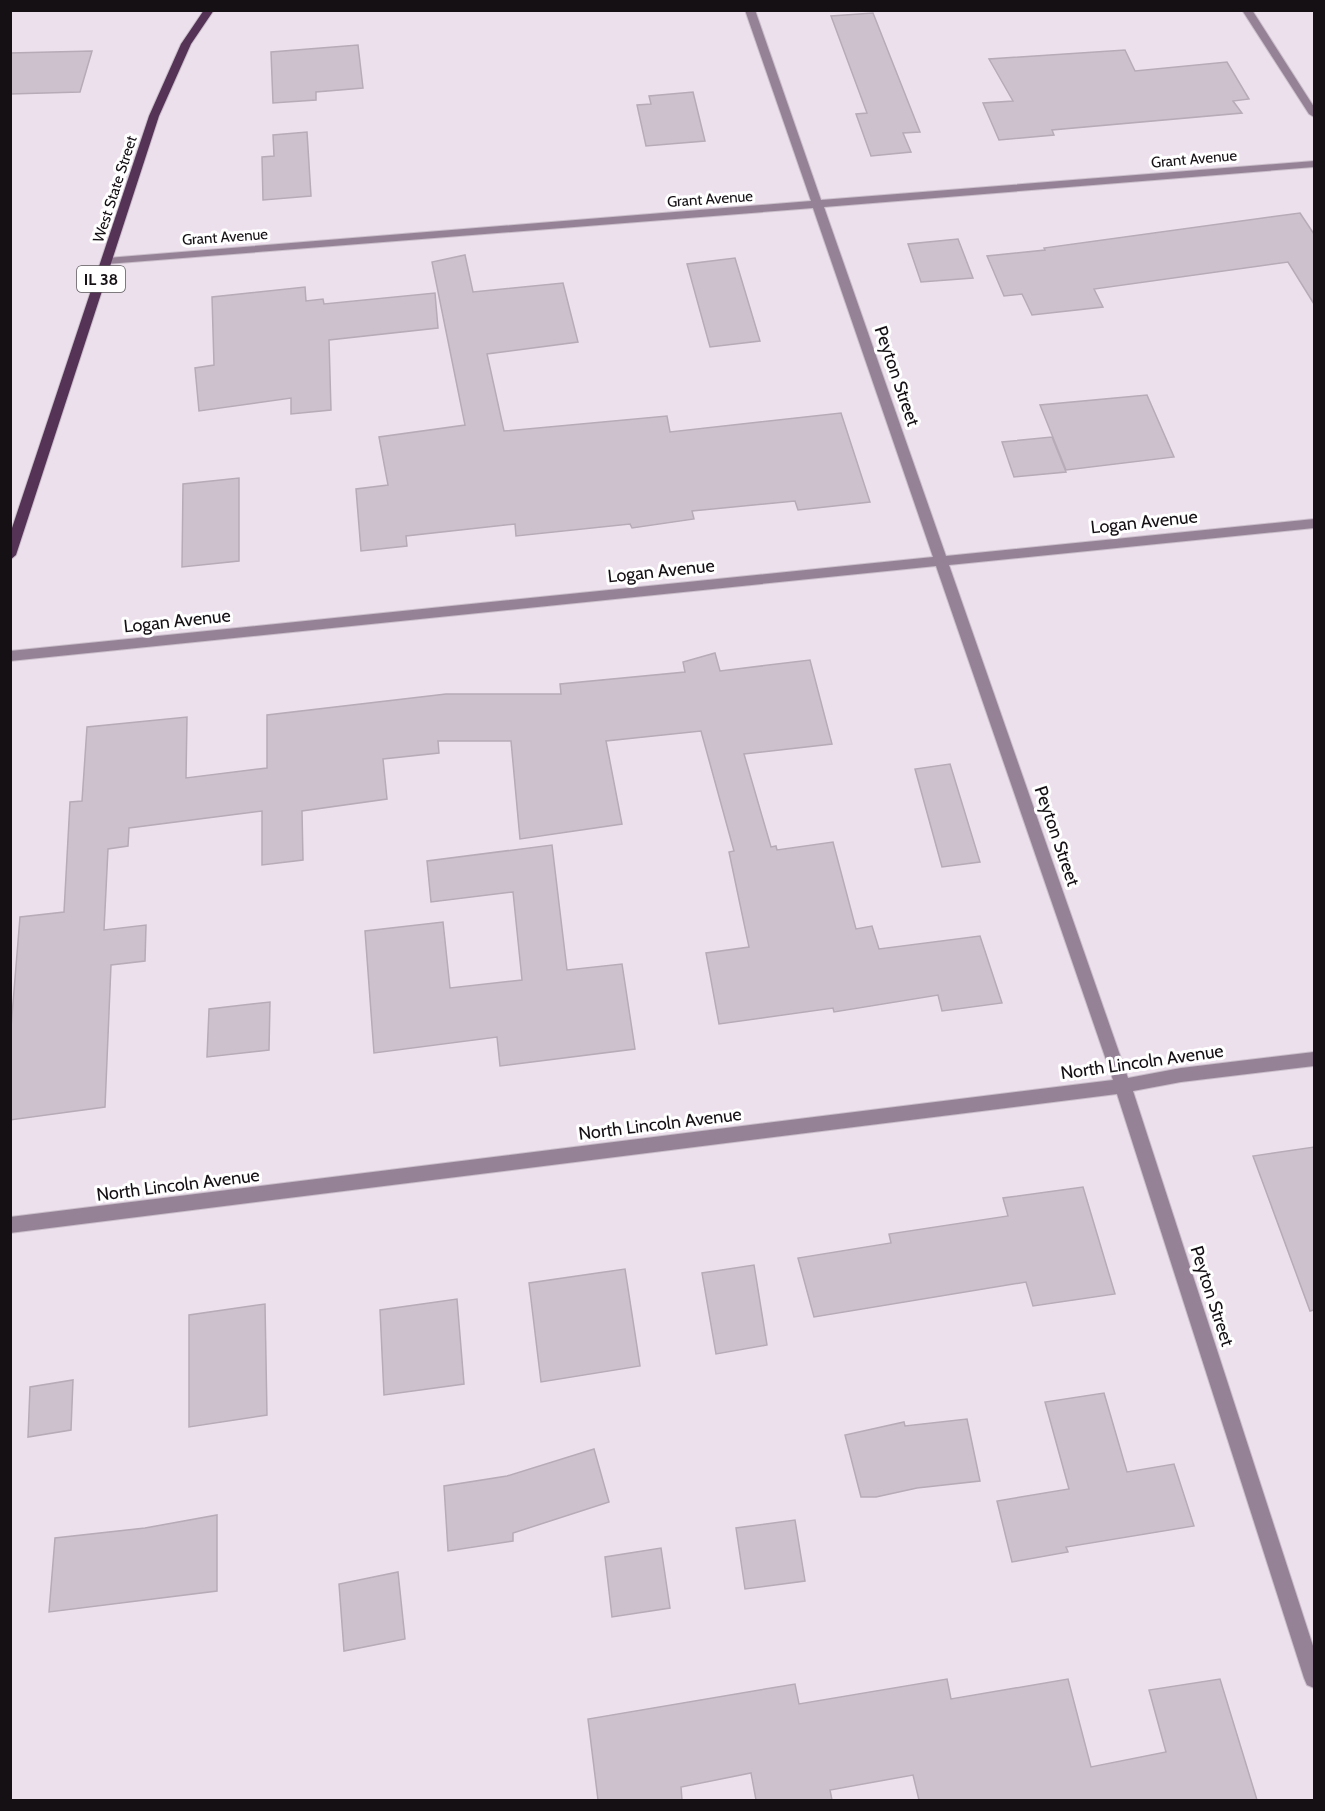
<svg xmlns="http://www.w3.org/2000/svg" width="1325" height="1811" viewBox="0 0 1325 1811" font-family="Cabin,sans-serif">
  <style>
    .building { fill: #cdc1cd; stroke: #b6abb7; stroke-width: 1.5 }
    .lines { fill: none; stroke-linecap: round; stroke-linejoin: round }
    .minor-casing { stroke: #cabfca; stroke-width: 2 }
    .major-casing { stroke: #cabfca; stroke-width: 2 }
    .minor { fill: #968297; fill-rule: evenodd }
    .major { fill: #553357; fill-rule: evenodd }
    .labels { text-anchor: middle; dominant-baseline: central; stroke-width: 6; stroke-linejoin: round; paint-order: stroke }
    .far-street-label { font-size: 15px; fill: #141014; stroke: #fff }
    .shield { fill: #fff; stroke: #5a585a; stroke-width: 1.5 }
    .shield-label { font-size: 16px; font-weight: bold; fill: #141014 }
    .street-label { font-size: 18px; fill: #141014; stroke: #fff }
  </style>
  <rect width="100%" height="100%" fill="#ede0ed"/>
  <path class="building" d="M873,13L920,132L903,133L911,152L871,156L856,114L867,113L831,16Z
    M358,45L363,88L316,92V100L273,103L271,52Z
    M1125,50L1135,71L1227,62L1249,99L1233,101L1242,113L1052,130L1054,135L999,140L983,103L1013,101L989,59Z
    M92,51L80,92L10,94V53Z
    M693,92L705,141L646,146L637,105L651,104L649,96Z
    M307,132L311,196L263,200L262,157L274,156L273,135Z
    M1300,213L1314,234V304L1288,262L1094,289L1103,307L1032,315L1022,294L1004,296L987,256L1045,250L1044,248Z
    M958,239L973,278L921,282L908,244Z
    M465,255L473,292L563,283L578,342L487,354L504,431L667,416L670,432L841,413L870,502L798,510L795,501L692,511L694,519L632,528L630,524L516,536L515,524L406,536L407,546L361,551L356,489L388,485L379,437L465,425L432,262Z
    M735,258L760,341L710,347L687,264Z
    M305,287L306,301L323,299L324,304L435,293L438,328L329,340L331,410L291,414V398L199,411L195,368L214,365L212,297Z
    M1147,395L1174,457L1066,470L1040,405Z
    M1052,437L1066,472L1014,477L1002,442Z
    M239,478V561L182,567L183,484Z
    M715,653L720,671L810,660L832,744L744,754L771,847L776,846L777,850L833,842L856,929L872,926L879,949L980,936L1002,1003L942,1011L938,995L834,1012L833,1008L719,1024L706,953L749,947L729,852L734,851L701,731L606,741L622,824L520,839L511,741H438L439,753L383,759L387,799L302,811L303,860L262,865V811L129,828L128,846L108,849L104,930L146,925L145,961L111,965L105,1107L10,1120V1040L20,917L64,912L70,802L82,801L87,727L187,717L186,778L267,768V715L446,694H561L560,684L685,672L683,662Z
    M950,764L980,862L942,867L915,769Z
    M552,845L567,970L622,964L635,1049L500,1066L497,1037L374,1053L365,931L443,922L450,988L522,980L513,892L431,902L427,861Z
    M270,1002L269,1050L207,1057L209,1009Z
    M1314,1147V1310L1310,1311L1253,1156Z
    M1083,1187L1115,1294L1033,1306L1026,1282L814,1317L798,1258L891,1243L889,1234L1008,1216L1003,1198Z
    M754,1265L767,1345L716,1354L702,1273Z
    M625,1269L640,1366L541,1382L529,1283Z
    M457,1299L464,1384L384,1395L380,1310Z
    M265,1304L267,1415L189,1427V1315Z
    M73,1380L71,1430L28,1437L30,1387Z
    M1104,1393L1127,1472L1174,1464L1194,1526L1066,1547L1068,1552L1012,1562L997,1501L1069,1489L1045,1402Z
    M967,1419L980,1481L917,1488L876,1497H861L845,1435L904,1422L905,1426Z
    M594,1449L609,1502L513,1533V1541L448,1551L444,1486L507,1476Z
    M217,1515V1591L49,1612L55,1538L145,1528Z
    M795,1520L805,1581L745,1589L736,1528Z
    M661,1548L670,1608L612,1617L605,1557Z
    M398,1572L405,1639L344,1651L339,1584Z
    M947,1679L951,1699L1068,1679L1091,1767L1166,1752L1149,1690L1220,1679L1257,1800H919L913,1775L830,1790L832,1800H756L751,1773L681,1787L682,1800H598L588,1719L795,1684L799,1704Z"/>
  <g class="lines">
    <g class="minor-casing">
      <path id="minor" d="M745,10H755L821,200L1314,161V167L824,207L946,556L1314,519V528L949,565L1128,1078L1181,1068L1314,1052V1066L1181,1082L1133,1091L1314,1649V1688L1307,1685L1304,1678L1117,1094L10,1233V1217L1113,1080L936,566L10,661V651L933,557L813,208L107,264L101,261L107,258L811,201Z
        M1242,10H1252L1314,107V117L1309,114Z"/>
    </g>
    <g class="major-casing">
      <path id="major" d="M204,10H214L191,44L159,116L16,555L10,560V534L149,116L181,44Z"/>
    </g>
    <use href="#minor" class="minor"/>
    <use href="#major" class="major"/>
  </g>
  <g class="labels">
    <g class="far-street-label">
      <text transform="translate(1194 159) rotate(-5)">Grant Avenue</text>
      <text transform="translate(115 189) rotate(-72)">West State Street</text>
      <text transform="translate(710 199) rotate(-4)">Grant Avenue</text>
      <text transform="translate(225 237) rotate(-4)">Grant Avenue</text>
    </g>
    <rect class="shield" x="77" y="266" width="48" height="26" rx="4.5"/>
    <g class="shield-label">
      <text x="101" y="279">IL 38</text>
    </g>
    <g class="street-label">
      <text transform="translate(897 376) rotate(71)">Peyton Street</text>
      <text transform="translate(1144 522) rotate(-6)">Logan Avenue</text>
      <text transform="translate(661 571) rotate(-6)">Logan Avenue</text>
      <text transform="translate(177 621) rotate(-6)">Logan Avenue</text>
      <text transform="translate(1057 836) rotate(71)">Peyton Street</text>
      <text transform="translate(1142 1062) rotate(-8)">North Lincoln Avenue</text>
      <text transform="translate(660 1124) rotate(-7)">North Lincoln Avenue</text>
      <text transform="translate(178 1185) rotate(-7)">North Lincoln Avenue</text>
      <text transform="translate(1212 1296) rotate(72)">Peyton Street</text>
    </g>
  </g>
  <rect width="1325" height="1811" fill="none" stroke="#141014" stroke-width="24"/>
</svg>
